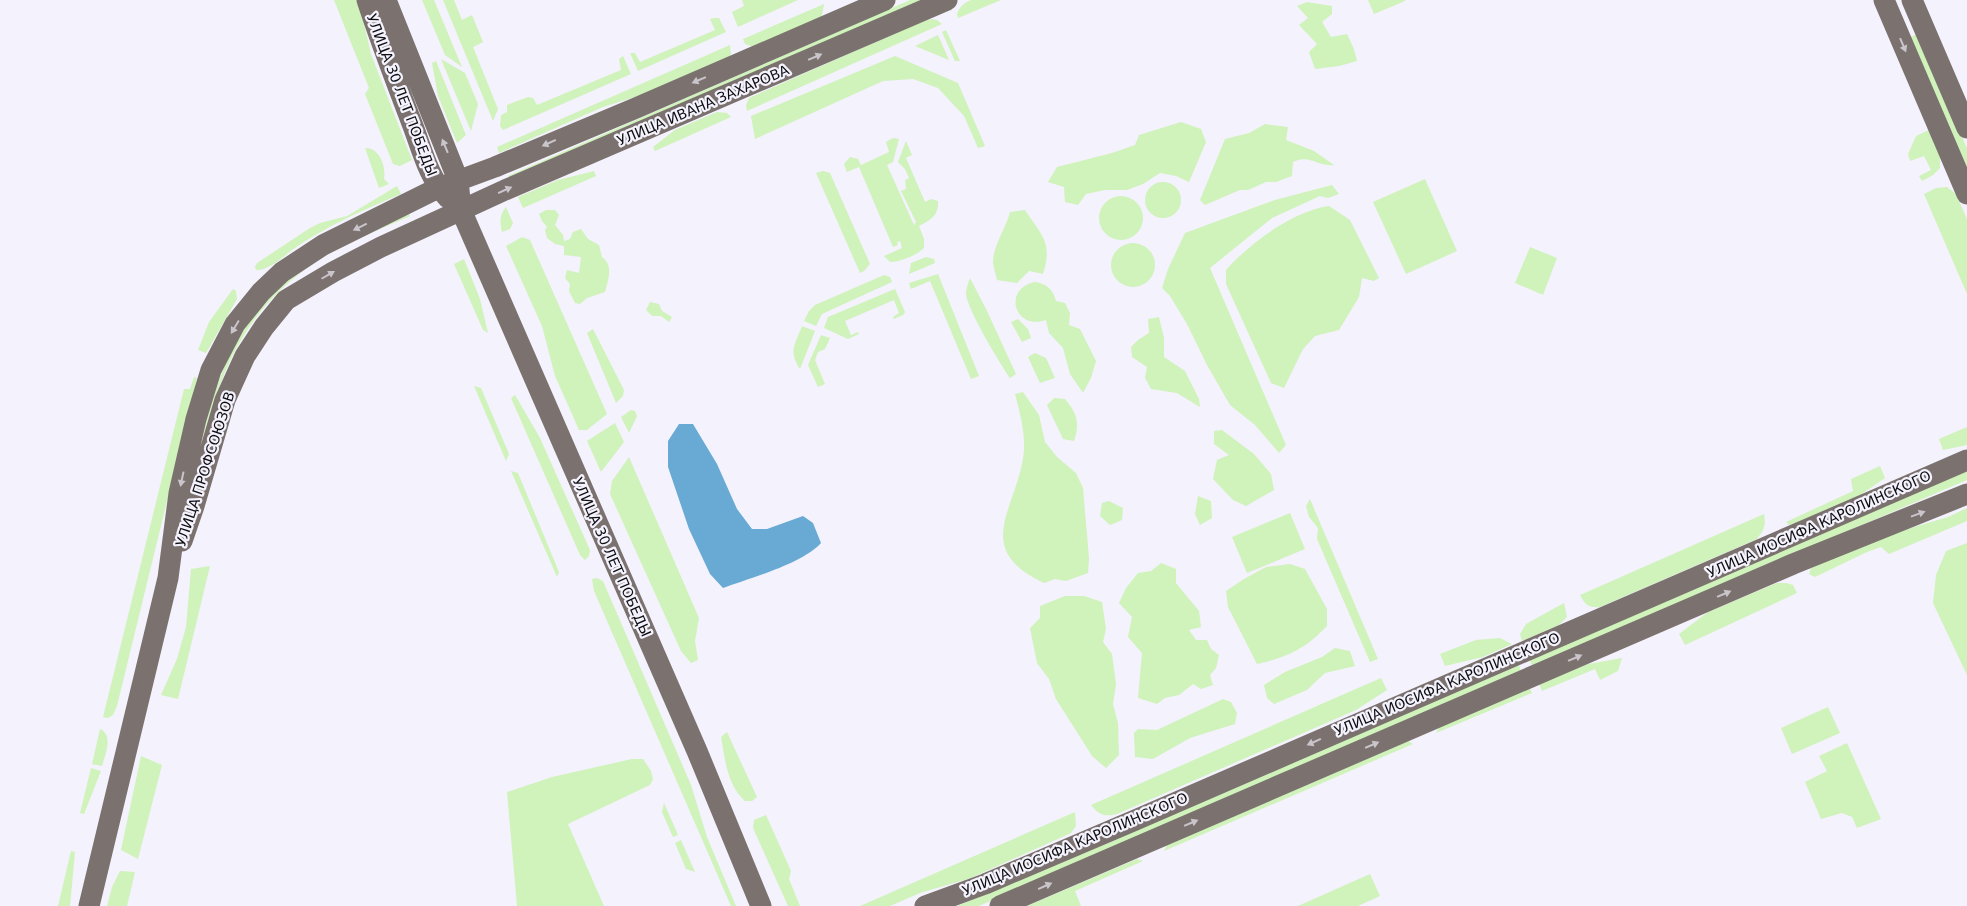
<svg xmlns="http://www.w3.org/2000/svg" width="1967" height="906" viewBox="0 0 1967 906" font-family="'DejaVu Sans',sans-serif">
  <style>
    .green { fill: #d0f2bb }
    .water { fill: #68aad3 }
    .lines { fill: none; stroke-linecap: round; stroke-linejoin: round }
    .major { stroke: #7b7270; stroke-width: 21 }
    .oneway { fill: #cac5cb }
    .labels { text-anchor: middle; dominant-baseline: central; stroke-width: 4.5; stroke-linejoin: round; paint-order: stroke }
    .street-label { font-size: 14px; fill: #0e0d10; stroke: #f4f2fc }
  </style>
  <rect width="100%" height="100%" fill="#f4f2fc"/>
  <path class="green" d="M334,0H356L362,15L371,54L412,160L400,166L393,164L365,94L369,88Z
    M422,0H434L462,67L445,55Z
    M443,0H454L462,20L472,15L483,42L473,47L498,109L493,121Z
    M742,0H798L738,27L732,12L744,6Z
    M910,0H925L510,182L508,176Z
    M971,0H1001L958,18L957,14C960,7 963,3 971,0Z
    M1368,0H1405V1L1374,14Z
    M1307,2L1332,6V14L1322,22L1331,37L1347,34L1354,49L1357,61L1339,66L1315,69L1309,52L1317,44L1299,25L1308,18L1297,6Z
    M824,4L822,15L819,20L756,48L745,44L743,39Z
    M714,18H719L726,32L638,71L630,53H635L640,62L715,30L710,19Z
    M932,19L937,20L942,24L747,111L746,105L749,98L923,21Z
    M946,30L960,61H955L942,32Z
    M1917,34L1967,148V173L1908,38Z
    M938,35L949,60L915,46Z
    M730,45L731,54L727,60L657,90L603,107L499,153L497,147Z
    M623,56L631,74L503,130L500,126L501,115L507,112V105L528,97L533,98L537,105L621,70L619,59Z
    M895,56L958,83L985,146L978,148L964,116L938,88L913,79L883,81L755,139L751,116Z
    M441,59L465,73L478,104L471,131Z
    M436,61L466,135L457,143L438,96L432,63Z
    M717,112L727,113L731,117L655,151L653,147L675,130Z
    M1181,122L1201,129L1206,142L1189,182L1176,176L1160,173L1143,184L1127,190H1105L1086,194L1078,205L1065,202L1064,187L1048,182L1057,167L1112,153L1135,145L1139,135Z
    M1265,124L1288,127L1286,140L1314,151L1334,165C1317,167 1310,154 1293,162L1292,176L1276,182H1266L1248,190H1240L1205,205L1200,200L1225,139L1249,133Z
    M1929,130L1940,157V168L1933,175L1922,181L1919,176L1931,170L1924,156L1910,161L1908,154L1916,136Z
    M893,138L899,139L893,162L887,165L914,225L916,222L901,191L906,189L905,180L909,178L905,169L898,162L906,141L912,155L906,158L925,202L931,199L938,201C939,216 930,220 919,226L924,239V248C917,255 900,262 890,262L884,256L902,248L900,241L897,242L898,245L893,247L859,167L847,172L844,164L850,157L858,159L861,165L889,152L886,142Z
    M365,148C380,148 386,166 384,179L389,184L379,188Z
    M594,171L596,176L523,208L518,197L558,180Z
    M823,171L830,173L870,264L864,271L860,273L816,173Z
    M1425,179L1457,251L1406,274L1373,202Z
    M1145 200a18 18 0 1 1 36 0a18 18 0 1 1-36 0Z
    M1332,185L1339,194L1328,198L1320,196L1272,218L1210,268L1286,445L1279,453L1255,425L1230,405L1207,365L1187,324L1170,296L1162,288L1168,269L1185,233L1275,200Z
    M397,186L401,194C363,210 326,226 292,250C283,257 268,271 256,270L255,267L257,263L310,228L320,223L347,216Z
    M1947,187L1956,194L1967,219V294L1924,194L1936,188Z
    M1099 218a22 22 0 1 1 44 0a22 22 0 1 1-44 0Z
    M1329,206L1350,220L1379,278L1374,281L1362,278L1359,297L1339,330L1315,336L1303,349L1284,388L1271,383L1226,284V270C1250,243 1293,211 1329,206Z
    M506,207L513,223L510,229L502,232C500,222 499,216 506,207Z
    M546,210H555L559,215L555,225L563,235L564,241L570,239L573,232L581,229L588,239L599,245L602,257C614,265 608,280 605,292L587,298L580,304L575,303L569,291L570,284L565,278L567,270L579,273L581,257L564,255V246L555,244L547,238L545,230L547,227L542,221L539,214Z
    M1025,210C1042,236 1053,242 1043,274L1029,271L1017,283L997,280C996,274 993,267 993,261C994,244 1006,228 1010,212Z
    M408,212L410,216C379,230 346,242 317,261C228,320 214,398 188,494C211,400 226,313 316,257C325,251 336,247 347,242C367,232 388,222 408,212Z
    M522,237L530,240L607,414L587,430H579L555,376L542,326L506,246Z
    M1111 265a22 22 0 1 1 44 0a22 22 0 1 1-44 0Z
    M1530,247L1557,258L1543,295L1515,283Z
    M926,257L934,259L935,263L909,274L911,263Z
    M464,259L480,299L488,333L483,330L454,264Z
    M938,274L979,376L971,379L930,281L911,289L909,283Z
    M884,275L890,277L892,282L822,314L816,326L804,321L809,311L815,305Z
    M970,278L987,311L1016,374L1010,378C1000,364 967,309 966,294C966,289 968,283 970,278Z
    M1034,282C1046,283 1053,289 1056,301L1065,303L1070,313L1069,325L1080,329L1096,361L1091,378L1083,393L1070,374L1063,348L1049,333L1046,320C1015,331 1002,290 1034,282Z
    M233,289L236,291L237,299L206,353L198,350L209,322Z
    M895,289L905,312L903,315L894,319L893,317L899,313L894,300L845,321L851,335L858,332L859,334L848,339L824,328L828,317Z
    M650,302L659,304L662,311L672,317L669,322L661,316H652L646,310Z
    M1159,317L1164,338V357L1185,371L1199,399L1200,407L1177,393L1151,389L1145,378L1147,367L1132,357L1131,347L1138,340L1149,333L1148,319Z
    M1018,319L1028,329L1031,338L1022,342L1011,322Z
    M802,326L815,331L800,369C788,350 795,345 802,326Z
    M593,329L624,390L623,396L616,403L587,333Z
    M821,335L830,338L825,349L818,352L815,360L825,384L818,387L808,365Z
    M1035,353L1046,358L1055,378L1040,383L1028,357Z
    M194,377L197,378L117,706L113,715L108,718L103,717L184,389H190Z
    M474,386L481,388L509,454L506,461Z
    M1023,392L1039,415L1045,442L1057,457L1076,473L1083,488L1089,558L1088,573L1066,581L1055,579L1044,583C969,548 1019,507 1024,451C1025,432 1020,413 1015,394Z
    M515,395L540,438L590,550L589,556L585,560L580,555L511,398Z
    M1054,398L1065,399C1077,413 1080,423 1074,441L1063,439L1047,405Z
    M631,410L635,411L637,416L629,433L621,417Z
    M615,423L624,442L601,472L587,441Z
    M1967,427V445L1943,450L1939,439Z
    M1222,430L1254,454L1271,474L1274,490L1246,506L1233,500L1213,479L1217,460L1229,455L1214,444V431Z
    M629,457L699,618L695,641L698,660L691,663L681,651L610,494L612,481Z
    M1880,466L1885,478L1856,498L1794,524L1789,525L1786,522L1853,491L1851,479Z
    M1967,470V480L1532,666L1529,658Z
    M511,471L518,473L559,572L557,577Z
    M1198,496L1211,501L1212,518L1200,525L1195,514Z
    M1310,499L1378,659L1370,662L1317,539L1318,528L1309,517L1306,506Z
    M1109,501L1123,508L1122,520L1110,525L1100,516L1102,503Z
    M1967,508V521L1889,554L1881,547L1867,552L1815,577L1809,574L1811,568L1880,537L1948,517Z
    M1290,513L1305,549L1247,573L1232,537Z
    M1764,514C1766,526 1764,530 1757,539L1600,607C1589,608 1585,605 1580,595Z
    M1967,543V675L1933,603L1936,575L1946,551Z
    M1161,563L1176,569V583L1199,611L1201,627L1189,630L1196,640H1207L1211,649L1219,655L1216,668L1210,675L1213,685L1201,689L1193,684L1179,695L1165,698L1157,704L1138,698L1142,653L1128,637L1132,617L1119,603L1126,588L1138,573L1151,571Z
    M1290,564L1305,569L1327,609V626C1305,649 1288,657 1257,664L1228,607L1226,591L1244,579L1266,567Z
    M210,566L178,699L161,695L177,659L186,627L191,569Z
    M597,578L603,581L691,785L707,837L736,906H731L594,591L592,579Z
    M1777,583H1786L1793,585L1797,593L1685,645L1679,634L1708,612Z
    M1065,596H1084L1102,602L1106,629L1103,642L1112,654L1116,684L1113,704L1118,723L1119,755L1106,768L1092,756L1056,699L1049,679L1037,663L1030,628L1040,618V606Z
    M1564,603L1567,617L1559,625L1522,641L1520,634L1526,624Z
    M1500,638L1512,644L1483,657L1445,666L1440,654L1476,640Z
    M1335,648L1350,651L1355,666L1325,673L1307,690L1274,704L1267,698L1264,685L1285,672L1322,657Z
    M1622,658L1618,671L1600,680L1595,669L1542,691L1539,684L1583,665Z
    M1518,663L1521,671L979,906H957Z
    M1381,678L1387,690L1356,710L1117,814C1104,817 1099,815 1091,805Z
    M1529,687L1532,693L1436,733L1440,725Z
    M1223,699L1231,702L1237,713L1235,724L1190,738L1153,759L1135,757L1134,733L1138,729L1157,730Z
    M1828,707L1840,733L1792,754L1781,728Z
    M100,729C114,735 105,755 102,766L92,764Z
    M727,732L757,797L752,801H745C727,785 725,759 721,737Z
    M1408,741L1413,744L1164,851L1168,843Z
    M1847,743L1881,819L1857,828L1852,817L1842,813L1821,819L1805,782L1827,771L1819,756Z
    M141,756L162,765L138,859L121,850Z
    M632,759H643L651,771L653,779L650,785L568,824L604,906H517L507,792L552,777Z
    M91,768L101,771L84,814L80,813Z
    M664,803L678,835L673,837L662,812Z
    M1075,812L1076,826L1071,833L971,878L920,893L890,906H860Z
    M766,815L791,871L789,879L800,906H788L753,828L754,820Z
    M681,840L695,872L686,869L675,843Z
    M71,851L75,852L70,906H58Z
    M1137,859L1143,861L1075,891L1081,906H1027Z
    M120,871L135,872L127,906H107L112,887Z
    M1370,874L1380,896L1358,906H1298Z"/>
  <path class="water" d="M679,424H693L717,464L737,509L752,529H767L803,516L813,523L821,543C802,564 750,578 723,588L710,574L689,529L668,467V441Z"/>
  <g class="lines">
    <path class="major" d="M367,0C381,43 397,84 413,126C422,150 429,179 448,198
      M386,0L458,180L461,210L697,751L761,906
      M1884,0L1967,194
      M1912,0L1967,128
      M182,541L194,506L225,400L245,356L264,327L286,300L333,272L381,247L505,190L947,0
      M89,906L168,578L179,493L196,419L211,370L235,324L261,292L282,272L323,245L438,188L495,167L636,108L885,0
      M925,906L985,884L1133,821L1967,460
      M1000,906L1793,564L1967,494"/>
  </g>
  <defs><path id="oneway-solid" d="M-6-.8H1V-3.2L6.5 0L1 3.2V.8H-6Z" transform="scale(1.25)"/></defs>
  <g class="oneway">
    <use href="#oneway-solid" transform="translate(1903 45) rotate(67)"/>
    <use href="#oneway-solid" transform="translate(815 57) rotate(-23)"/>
    <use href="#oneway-solid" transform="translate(699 80) rotate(157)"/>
    <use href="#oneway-solid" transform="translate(549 143) rotate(156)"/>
    <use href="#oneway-solid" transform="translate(445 146) rotate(-112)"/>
    <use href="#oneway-solid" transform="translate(505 190) rotate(-24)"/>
    <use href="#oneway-solid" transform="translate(360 227) rotate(154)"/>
    <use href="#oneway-solid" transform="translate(328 275) rotate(-30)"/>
    <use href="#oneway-solid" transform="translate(235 327) rotate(121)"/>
    <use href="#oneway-solid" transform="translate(182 479) rotate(102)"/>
    <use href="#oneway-solid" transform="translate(1918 514) rotate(-20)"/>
    <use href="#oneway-solid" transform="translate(1724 594) rotate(-23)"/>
    <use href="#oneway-solid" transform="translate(1575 658) rotate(-23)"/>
    <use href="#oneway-solid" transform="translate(1314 742) rotate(156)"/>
    <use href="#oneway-solid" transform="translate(1372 745) rotate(-23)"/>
    <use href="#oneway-solid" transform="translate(1191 823) rotate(-23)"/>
    <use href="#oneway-solid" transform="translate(1045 886) rotate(-24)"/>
  </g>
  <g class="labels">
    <g class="street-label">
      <text transform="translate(402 95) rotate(69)">УЛИЦА 30 ЛЕТ ПОБЕДЫ</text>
      <text transform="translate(703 105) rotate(-23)">УЛИЦА ИВАНА ЗАХАРОВА</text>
      <text transform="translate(205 469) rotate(-72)">УЛИЦА ПРОФСОЮЗОВ</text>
      <text transform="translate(1819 524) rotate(-24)">УЛИЦА ИОСИФА КАРОЛИНСКОГО</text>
      <text transform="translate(612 557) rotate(66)">УЛИЦА 30 ЛЕТ ПОБЕДЫ</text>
      <text transform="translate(1447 684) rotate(-23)">УЛИЦА ИОСИФА КАРОЛИНСКОГО</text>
      <text transform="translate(1075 844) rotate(-23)">УЛИЦА ИОСИФА КАРОЛИНСКОГО</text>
    </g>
  </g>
</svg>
